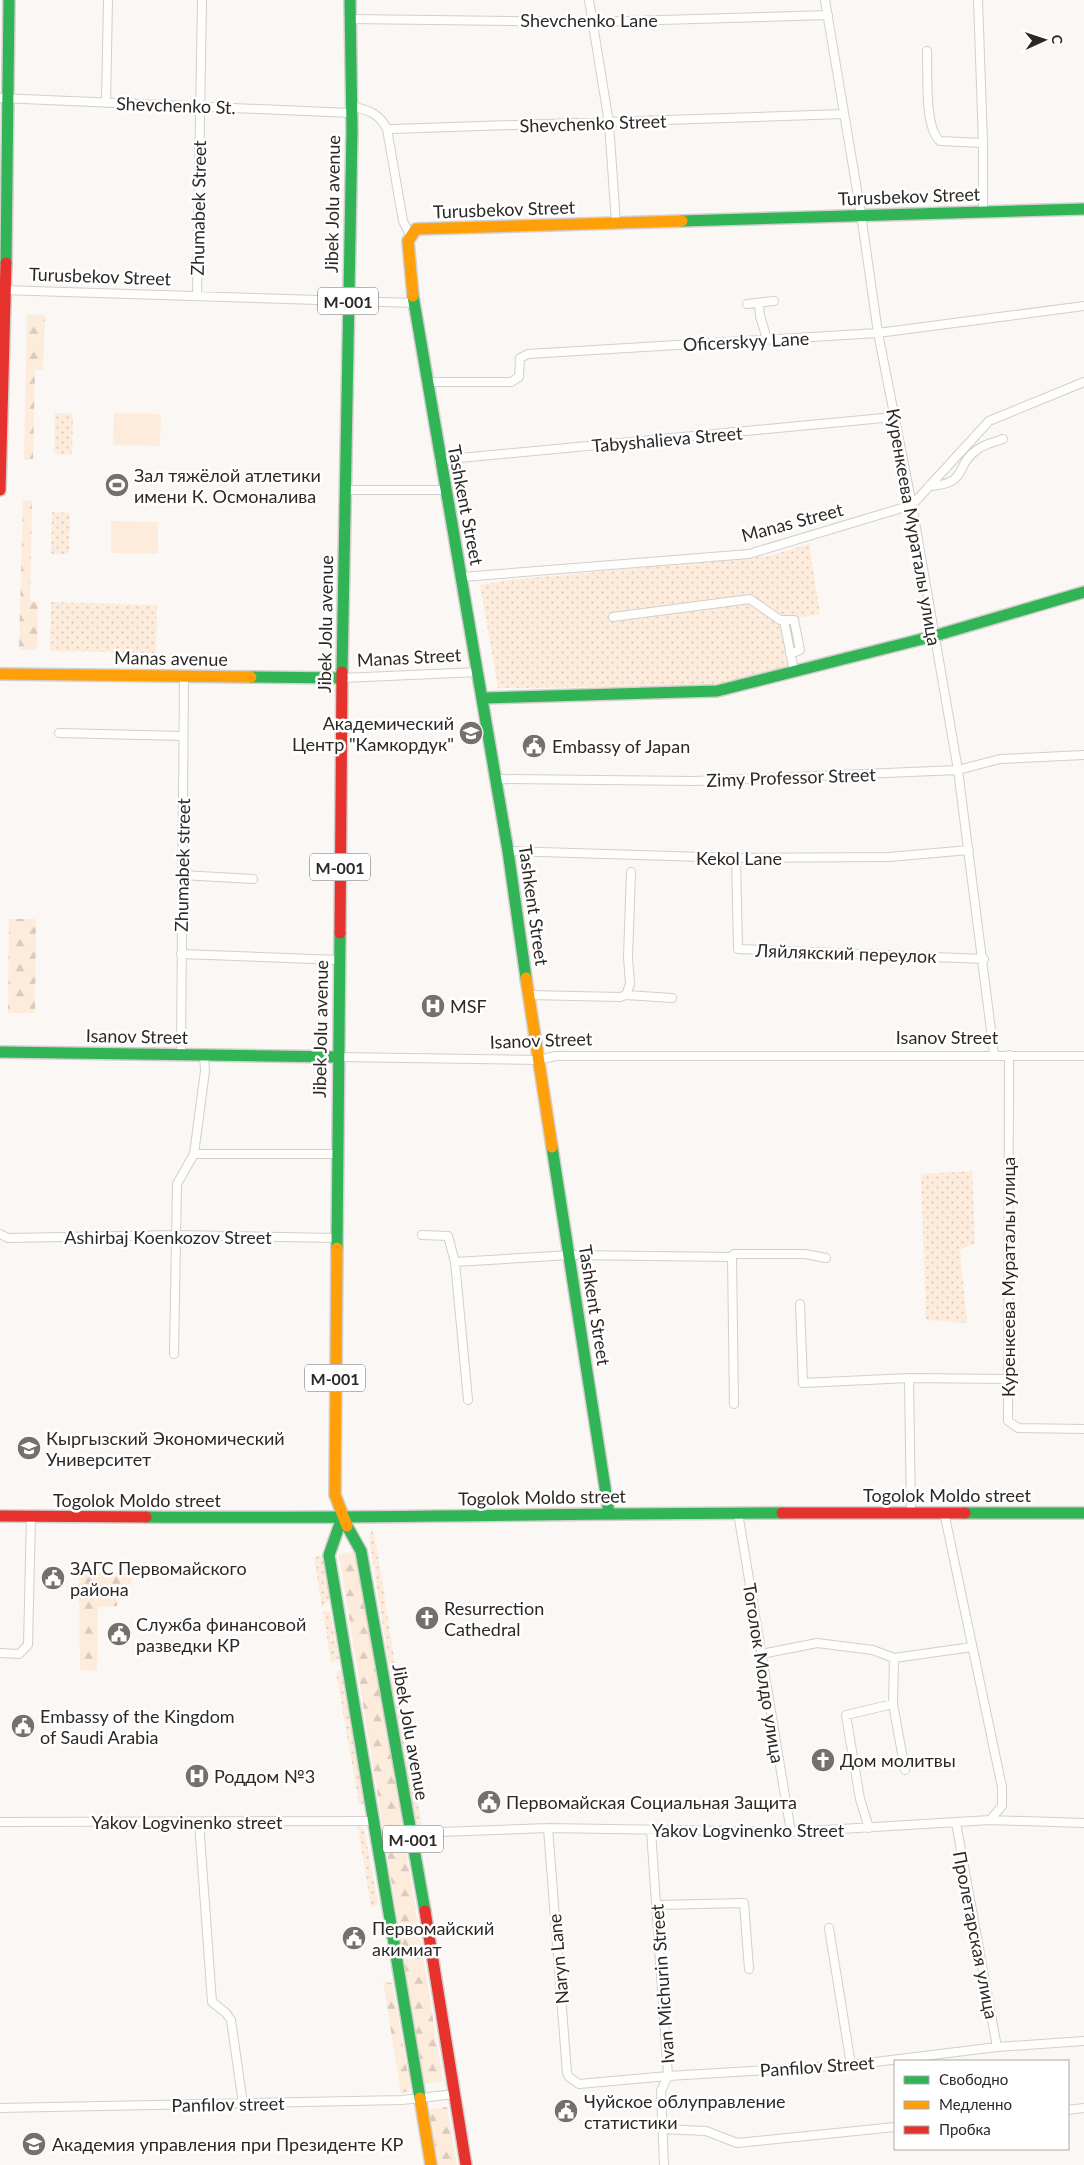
<svg xmlns="http://www.w3.org/2000/svg" width="1084" height="2165" viewBox="0 0 1084 2165" font-family="Lato,sans-serif">
  <style>
    .green { fill: url(#green-dots) }
    .forest { fill: url(#forest-firs) }
    .pitch { fill: #fdecdc }
    .lines { fill: none; stroke-linecap: round; stroke-linejoin: round }
    .street-casing { stroke: #d2cfcc; stroke-width: 10 }
    .fast-casing { stroke: #d2cfcc; stroke-width: 14 }
    .slow-casing { stroke: #d2cfcc; stroke-width: 14 }
    .jam-casing { stroke: #d2cfcc; stroke-width: 14 }
    .street { stroke: #fefefd; stroke-width: 8 }
    .fast { stroke: #30b455; stroke-width: 11 }
    .slow { stroke: #ff9f0a; stroke-width: 11 }
    .jam { stroke: #e5322d; stroke-width: 11 }
    .labels { text-anchor: middle; dominant-baseline: central; stroke-width: 5; stroke-linejoin: round; paint-order: stroke }
    .shield { fill: #fff; stroke: #6b6866; stroke-width: 1 }
    .shield-label { font-size: 16px; font-weight: bold; fill: #2c2825 }
    .street-label { font-size: 18px; fill: #2c2825; stroke: #fff }
    .poi-label { font-size: 18px; fill: #2c2825; stroke: #fff; text-anchor: start }
  </style>
  <defs>
    <pattern id="green-dots" width="8" height="8" patternUnits="userSpaceOnUse" patternTransform="scale(1.25)"><rect width="8" height="8" fill="#fdecdc"/><path d="M2 2h.1M6 6h.1" fill="none" stroke="#d9cabd" stroke-width="1.8" stroke-linecap="round"/></pattern>
    <pattern id="forest-firs" width="22" height="20" patternUnits="userSpaceOnUse" patternTransform="scale(1.25)"><rect width="22" height="20" fill="#fdecdc"/><path d="M5 1l3.5 6h-7zM16 11l3.5 6h-7z" fill="#d9cabd"/></pattern>
  </defs>
  <rect width="100%" height="100%" fill="#faf7f4"/>
  <path class="green" d="M55,413L73,414L72,455L54,454Z
    M52,512L70,513L69,554H51Z
    M809,544L820,614L781,621L790,667L709,686L498,688L480,585L509,580L769,556Z
    M51,602L157,605L156,653L50,651Z
    M972,1171L975,1243L960,1250L967,1323L926,1320L921,1174Z
    M372,1528L377,1549L400,1696L394,1695L369,1538Z
    M323,1555L330,1599L322,1607L314,1557Z
    M323,1611L330,1612L339,1659L331,1662Z
    M341,1670L364,1804H359L336,1672Z
    M402,1703L422,1828H416L396,1704Z
    M358,1826L364,1828L378,1904L371,1908Z"/>
  <path class="forest" d="M27,314L45,315L43,370H35L33,460H24Z
    M23,500L32,501L30,601L38,602L37,650H19Z
    M9,919H36L35,1013H8Z
    M358,1551L443,2081L424,2084L339,1554Z
    M132,1573L131,1584L117,1585V1606L98,1607L97,1671L80,1670L79,1574Z
    M383,1981L392,1983L410,2086V2091L401,2093Z
    M447,2107L457,2165H436L426,2110Z"/>
  <path class="pitch" d="M114,413L161,414L160,446L113,445Z
    M111,521L158,522V554L111,553Z"/>
  <g class="lines">
    <g class="street-casing">
      <path id="street" d="M589,0L609,123L616,223
        M825,0L861,214L878,333L912,505L958,770L994,1054
        M978,0L983,143V211
        M351,19L592,22L828,15
        M927,51C928,72 924,128 940,141L983,143
        M0,98L351,113
        M106,103L108,0
        M351,106C368,110 379,113 387,129H392L844,114
        M387,129L403,221L410,235
        M2,290L414,303
        M197,296L202,0
        M759,303L760,316L767,339
        M747,304L774,301
        M426,382H511L519,377L520,358L528,354L878,333L1084,306
        M439,460L894,417
        M929,486C970,484 953,466 978,449C985,444 995,442 1003,439
        M344,490H445
        M462,577L749,554L912,505L989,421L1084,382
        M613,617L750,599L780,620H794L800,650L790,654
        M784,621L794,671
        M342,678L479,672
        M59,733L183,736
        M497,779L694,781L958,770L1000,759L1084,755
        M508,851L736,858L889,857L969,850
        M736,858L738,949L984,959
        M182,875L253,879
        M181,954L338,960
        M529,995L620,997L626,995L630,984L628,957L631,872
        M626,995L672,998
        M181,1053L184,676
        M1009,1055L1008,1421L1018,1428L1084,1429
        M337,1057L538,1060L556,1056H1084
        M194,1154H337
        M0,1234L8,1238L175,1235L336,1238
        M422,1235L448,1236L455,1262
        M732,1257L734,1254H805L826,1258
        M800,1304L803,1383L909,1378L1007,1379
        M174,1354L177,1184L194,1154L205,1071L204,1054
        M909,1378L911,1513
        M468,1400L455,1262L570,1255L732,1257L734,1404
        M944,1512L1002,1787V1806L990,1820
        M738,1513L791,1832
        M0,1653L19,1654L28,1645L31,1516
        M761,1654L817,1643L873,1650L894,1658L893,1704L905,1770
        M894,1658L972,1647
        M0,1822L374,1821
        M199,1822L212,2002L226,2013L231,2020L243,2104
        M956,1823L997,2047
        M548,1828L567,2073L569,2077L579,2084L668,2076L851,2065L997,2047L1084,2041
        M869,1828L860,1799L846,1715L893,1704
        M651,1831L668,2076L661,2091L664,2165
        M412,1833L548,1828L791,1832L990,1820L1084,1823
        M657,1905L744,1903L749,1969
        M829,1928L851,2065
        M0,2108L402,2100L455,2094
        M1068,2110L1084,2108
        M662,2129L706,2131L737,2143L895,2127"/>
    </g>
    <g class="fast-casing">
      <path id="fast" d="M682,221L1084,209
        M6,263L9,0
        M413,296L508,851L526,978
        M342,672L352,130L350,0
        M251,677L342,678
        M484,698L717,691L934,636L1084,592
        M0,1052L337,1057
        M552,1147L609,1513
        M337,1248L340,933
        M965,1513H1084
        M146,1517C358,1519 570,1513 782,1513
        M342,1518L329,1555L420,2098
        M347,1526L361,1551L425,1911"/>
    </g>
    <g class="slow-casing">
      <path id="slow" d="M413,296L408,241L416,229L682,221
        M0,674L251,677
        M526,978L552,1147
        M337,1248L335,1495L347,1526
        M420,2098L431,2165"/>
    </g>
    <g class="jam-casing">
      <path id="jam" d="M0,490L6,263
        M340,933L342,672
        M782,1513H965
        M0,1516L146,1517
        M425,1911L466,2165"/>
    </g>
    <use href="#street" class="street"/>
    <use href="#fast" class="fast"/>
    <use href="#slow" class="slow"/>
    <use href="#jam" class="jam"/>
  </g>
  <defs>
    <g id="stadium-disc" transform="scale(1.25)"><circle r="9.5" fill="#74706d" stroke="#fff"/><path d="M0-5a6.5 5 0 1 0 0 10a6.5 5 0 1 0 0-10ZM-3.5-1.8h7v3.6h-7Z" fill="#fff"/></g>
    <g id="university-disc" transform="scale(1.25)"><circle r="9.5" fill="#74706d" stroke="#fff"/><path d="M0-5L7-2L0 1L-7-2ZM-4 1L0 2.5L4 1V4Q0 6-4 4Z" fill="#fff"/></g>
    <g id="civic-disc" transform="scale(1.25)"><circle r="9.5" fill="#74706d" stroke="#fff"/><path d="M-.6-6.5H3V-4.5H.6V-3L4-1V1h2V6H-6V1h2V-1L-.6-3ZM-1.2 2.5V6h2.4V2.5Z" fill="#fff"/></g>
    <g id="hospital-disc" transform="scale(1.25)"><circle r="9.5" fill="#74706d" stroke="#fff"/><path d="M-5-5h3v3.5h4V-5h3V5h-3V1.5h-4V5h-3Z" fill="#fff"/></g>
    <g id="church-disc" transform="scale(1.25)"><circle r="9.5" fill="#74706d" stroke="#fff"/><path d="M-1.2-6h2.4v3.5h3.3v2.4h-3.3V6h-2.4V-.1h-3.3v-2.4h3.3Z" fill="#fff"/></g>
  </defs>
  <g fill-rule="evenodd">
    <use href="#stadium-disc" x="117" y="485"/>
    <use href="#university-disc" x="471" y="733"/>
    <use href="#civic-disc" x="534" y="746"/>
    <use href="#hospital-disc" x="433" y="1006"/>
    <use href="#university-disc" x="29" y="1448"/>
    <use href="#civic-disc" x="53" y="1578"/>
    <use href="#church-disc" x="427" y="1618"/>
    <use href="#civic-disc" x="119" y="1634"/>
    <use href="#civic-disc" x="23" y="1726"/>
    <use href="#church-disc" x="823" y="1760"/>
    <use href="#hospital-disc" x="197" y="1776"/>
    <use href="#civic-disc" x="489" y="1802"/>
    <use href="#civic-disc" x="354" y="1938"/>
    <use href="#civic-disc" x="566" y="2111"/>
    <use href="#university-disc" x="34" y="2144"/>
  </g>
  <g class="labels">
    <g class="shield">
      <rect x="318" y="287.5" width="60" height="27" rx="4"/>
      <rect x="310" y="853.5" width="60" height="27" rx="4"/>
      <rect x="305" y="1364.5" width="60" height="27" rx="4"/>
      <rect x="383" y="1825.5" width="60" height="27" rx="4"/>
    </g>
    <g class="shield-label">
      <text x="348" y="301">М-001</text>
      <text x="340" y="867">М-001</text>
      <text x="335" y="1378">М-001</text>
      <text x="413" y="1839">М-001</text>
    </g>
    <g class="street-label">
      <text x="589" y="20">Shevchenko Lane</text>
      <text transform="translate(176 105) rotate(2)">Shevchenko St.</text>
      <text transform="translate(593 123) rotate(-2)">Shevchenko Street</text>
      <text transform="translate(909 196) rotate(-2)">Turusbekov Street</text>
      <text transform="translate(332 204) rotate(-89)">Jibek Jolu avenue</text>
      <text transform="translate(198 208) rotate(-89)">Zhumabek Street</text>
      <text transform="translate(504 209) rotate(-2)">Turusbekov Street</text>
      <text transform="translate(100 276) rotate(2)">Turusbekov Street</text>
      <text transform="translate(746 341) rotate(-3)">Oficerskyy Lane</text>
      <text transform="translate(667 439) rotate(-5)">Tabyshalieva Street</text>
      <text transform="translate(466 505) rotate(79)">Tashkent Street</text>
      <text transform="translate(792 522) rotate(-15)">Manas Street</text>
      <text transform="translate(914 527) rotate(80)">Куренкеева Мураталы улица</text>
      <text transform="translate(325 624) rotate(-89)">Jibek Jolu avenue</text>
      <text transform="translate(409 657) rotate(-3)">Manas Street</text>
      <text transform="translate(171 658) rotate(1)">Manas avenue</text>
      <text transform="translate(791 777) rotate(-2)">Zimy Professor Street</text>
      <text x="739" y="858">Kekol Lane</text>
      <text transform="translate(182 865) rotate(-89)">Zhumabek street</text>
      <text transform="translate(534 905) rotate(82)">Tashkent Street</text>
      <text transform="translate(846 953) rotate(2)">Ляйлякский переулок</text>
      <text transform="translate(320 1029) rotate(-89)">Jibek Jolu avenue</text>
      <text transform="translate(137 1036) rotate(1)">Isanov Street</text>
      <text x="947" y="1037">Isanov Street</text>
      <text transform="translate(541 1040) rotate(-2)">Isanov Street</text>
      <text x="168" y="1237">Ashirbaj Koenkozov Street</text>
      <text transform="translate(1008 1277) rotate(-90)">Куренкеева Мураталы улица</text>
      <text transform="translate(595 1305) rotate(81)">Tashkent Street</text>
      <text x="947" y="1495">Togolok Moldo street</text>
      <text transform="translate(542 1497) rotate(-1)">Togolok Moldo street</text>
      <text x="137" y="1500">Togolok Moldo street</text>
      <text transform="translate(764 1673) rotate(81)">Тоголок Молдо улица</text>
      <text transform="translate(411 1732) rotate(80)">Jibek Jolu avenue</text>
      <text x="187" y="1822">Yakov Logvinenko street</text>
      <text x="748" y="1830">Yakov Logvinenko Street</text>
      <text transform="translate(976 1935) rotate(79)">Пролетарская улица</text>
      <text transform="translate(558 1959) rotate(-95)">Naryn Lane</text>
      <text transform="translate(662 1984) rotate(-94)">Ivan Michurin Street</text>
      <text transform="translate(817 2066) rotate(-4)">Panfilov Street</text>
      <text transform="translate(228 2104) rotate(-1)">Panfilov street</text>
    </g>
    <g class="poi-label">
      <text x="134" y="475">Зал тяжёлой атлетики<tspan x="134" dy="21">имени К. Осмоналива</tspan></text>
      <text x="454" y="723" text-anchor="end">Академический<tspan x="454" dy="21">Центр "Камкордук"</tspan></text>
      <text x="552" y="746">Embassy of Japan</text>
      <text x="450" y="1006">MSF</text>
      <text x="46" y="1438">Кыргызский Экономический<tspan x="46" dy="21">Университет</tspan></text>
      <text x="70" y="1568">ЗАГС Первомайского<tspan x="70" dy="21">района</tspan></text>
      <text x="444" y="1608">Resurrection<tspan x="444" dy="21">Cathedral</tspan></text>
      <text x="136" y="1624">Служба финансовой<tspan x="136" dy="21">разведки КР</tspan></text>
      <text x="40" y="1716">Embassy of the Kingdom<tspan x="40" dy="21">of Saudi Arabia</tspan></text>
      <text x="840" y="1760">Дом молитвы</text>
      <text x="214" y="1776">Роддом №3</text>
      <text x="506" y="1802">Первомайская Социальная Защита</text>
      <text x="372" y="1928">Первомайский<tspan x="372" dy="21">акимиат</tspan></text>
      <text x="584" y="2101">Чуйское облуправление<tspan x="584" dy="21">статистики</tspan></text>
      <text x="52" y="2144">Академия управления при Президенте КР</text>
    </g>
  </g>
  <rect x="894" y="2060" width="175" height="90" fill="#ffffff" stroke="#aba9a8"/>
  <rect x="904" y="2076" width="25" height="8" fill="#30b455" stroke="#aba9a8"/>
  <text x="939" y="2085" font-size="15" fill="#2c2825">Свободно</text>
  <rect x="904" y="2101" width="25" height="8" fill="#ff9f0a" stroke="#aba9a8"/>
  <text x="939" y="2110" font-size="15" fill="#2c2825">Медленно</text>
  <rect x="904" y="2126" width="25" height="8" fill="#e5322d" stroke="#aba9a8"/>
  <text x="939" y="2135" font-size="15" fill="#2c2825">Пробка</text>
  <g transform="translate(1044 40) rotate(87)" stroke="#ffffff" stroke-width="4" paint-order="stroke">
  <path d="M0-4L9 19L0 12L-9 19Z" fill="#2c2825"/>
  <text y="-8" font-size="14" font-weight="bold" text-anchor="middle" fill="#2c2825">С</text>
  </g>
</svg>
